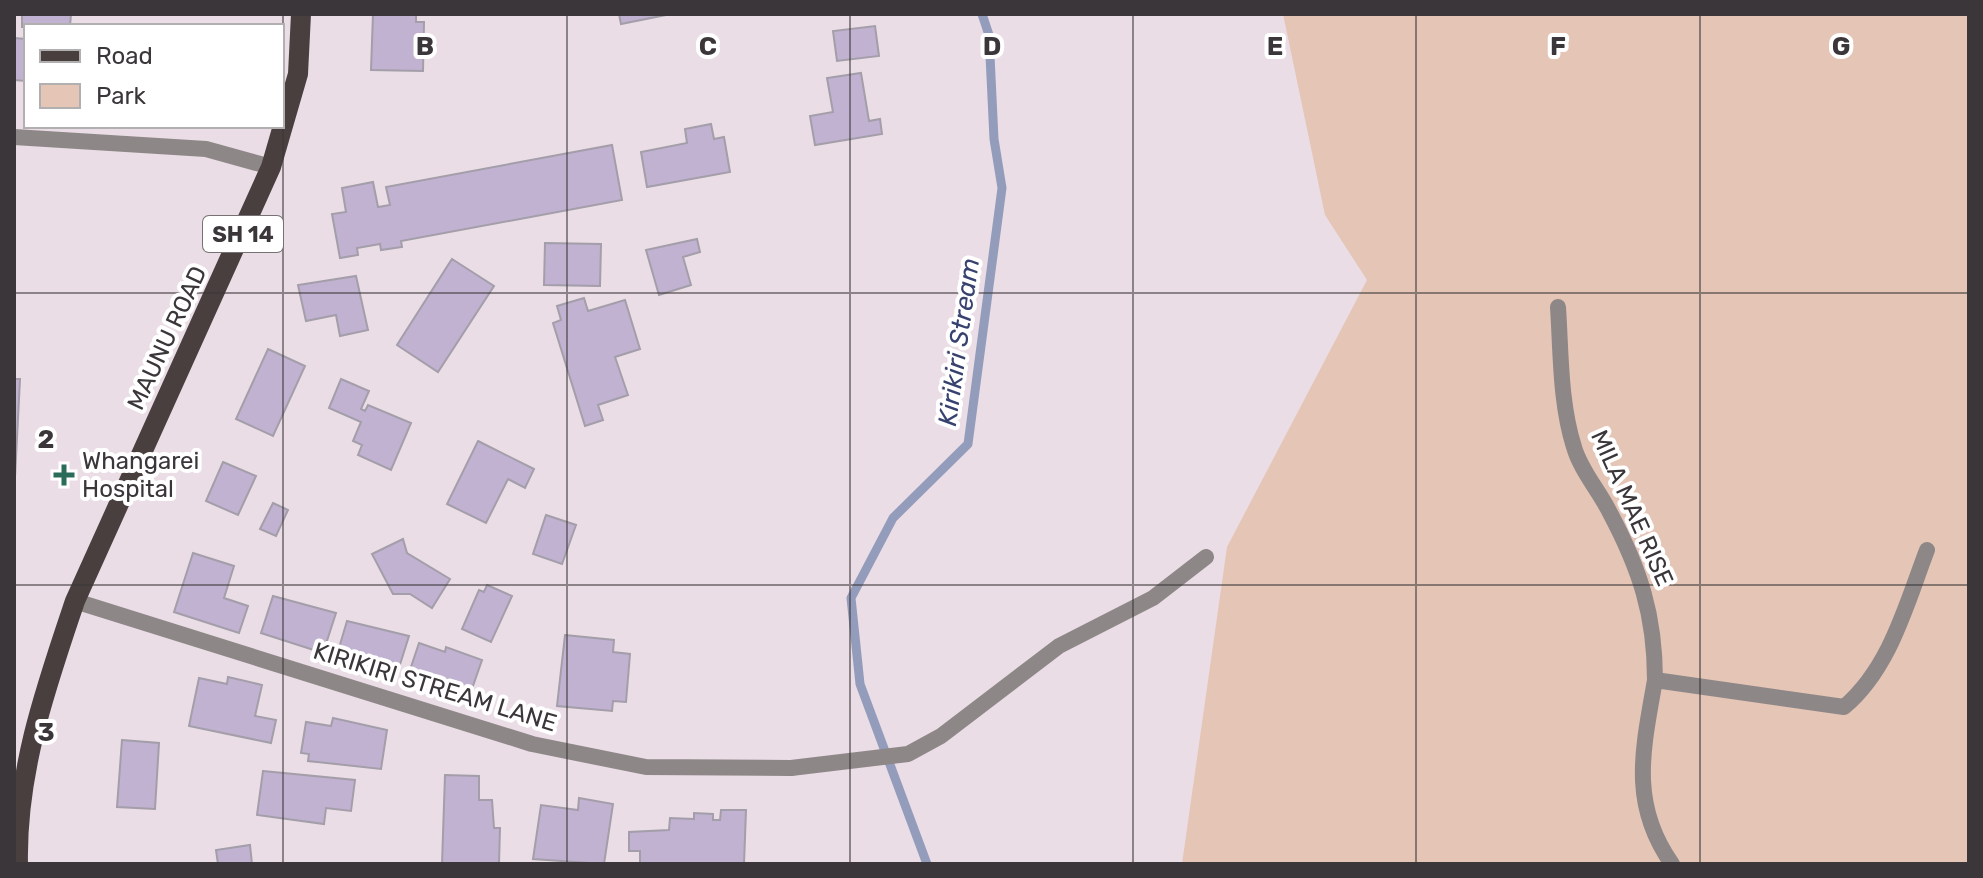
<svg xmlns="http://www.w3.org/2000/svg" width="1983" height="878" viewBox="0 0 1983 878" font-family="Rubik,sans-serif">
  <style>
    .green { fill: #e5c5b6 }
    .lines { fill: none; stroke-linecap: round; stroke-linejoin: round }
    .stream { stroke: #949cbc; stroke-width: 9 }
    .building { fill: #c1b2d2; stroke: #a39ea9; stroke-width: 2 }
    .lane { stroke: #8d8787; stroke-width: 16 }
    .street { stroke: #8d8787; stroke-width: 16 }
    .primary { stroke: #493f3f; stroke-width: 20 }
    .grid { fill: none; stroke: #3b3639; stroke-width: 2; stroke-opacity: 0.55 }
    .poi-dot { fill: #2b6b59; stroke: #fff; stroke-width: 3 }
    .labels { text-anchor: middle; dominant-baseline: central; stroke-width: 8; stroke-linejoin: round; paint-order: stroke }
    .shield { fill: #fff; stroke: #767274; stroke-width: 2 }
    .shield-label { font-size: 22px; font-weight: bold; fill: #3b3639 }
    .street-label { font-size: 24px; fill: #3b3639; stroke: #fff }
    .poi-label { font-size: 24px; fill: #3b3639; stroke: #fff; text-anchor: start }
    .water-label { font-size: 26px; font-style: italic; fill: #38426f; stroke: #fff }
    .grid-label { font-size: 26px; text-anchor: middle; font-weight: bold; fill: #3b3639; stroke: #fff; stroke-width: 8; stroke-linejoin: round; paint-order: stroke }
  </style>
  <rect width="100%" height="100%" fill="#eadde5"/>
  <path class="green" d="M1283,14H1969V864H1182L1227,547L1367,280L1325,215Z"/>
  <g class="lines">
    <path class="stream" d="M927,864L860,684L851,598L893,518L968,444L1002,188L994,139L989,35L982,14"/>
  </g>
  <path class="building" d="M22,14H71L70,26L22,27Z
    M373,14H416V22H424L423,71L371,70Z
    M619,14H671L621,24Z
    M875,26L879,56L837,61L833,31Z
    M14,38L26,39V81L14,80Z
    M861,73L869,121L880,119L882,134L815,145L810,116L833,112L827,78Z
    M711,124L714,139L724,137L730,172L647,187L641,152L687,143L685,129Z
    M612,145L622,200L401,241L402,247L381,250L380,244L357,248L358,255L340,258L332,214L346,212L342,188L373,182L378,207L390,205L386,187Z
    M697,239L700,252L683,257L691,285L659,295L646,250Z
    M545,243L601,244L600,286L544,285Z
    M452,259L494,286L438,372L397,345Z
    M356,276L368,330L340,336L336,315L306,321L298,285Z
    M584,298L588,311L625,300L640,349L615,357L628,395L598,405L603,420L585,426L553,323L561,320L557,306Z
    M268,349L305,366L273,436L236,419Z
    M14,379H20L14,497Z
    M341,379L369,391L361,409L365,411L368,405L411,423L391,470L358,455L362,445L353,441L361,422L329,408Z
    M478,441L534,469L525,488L508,479L486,523L447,504Z
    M223,462L256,476L238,515L206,501Z
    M273,503L288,510L276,536L260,529Z
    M546,515L576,525L562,564L533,554Z
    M403,539L407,553L450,579L432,608L410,594H393L372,554Z
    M193,553L234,566L224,598L248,606L239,633L174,612Z
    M487,585L512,596L491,642L462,629L479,590L484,592Z
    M273,596L336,613L323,653L261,633Z
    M347,621L409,636L396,677L336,658Z
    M565,635L614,640L613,652L630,654L626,702L613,701L612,711L557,706Z
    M419,643L445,652L446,647L482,660L467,703L406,682Z
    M228,677L262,685L255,716L276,720L271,743L189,726L199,678L227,684Z
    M333,718L387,730L381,769L308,761L309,754L301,753L306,722L331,726Z
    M122,740L159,743L155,809L117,807Z
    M263,771L355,780L351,811L326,808L324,824L257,815Z
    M445,775L479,776V800H492L494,828H500L499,864H442Z
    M579,798L613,804L604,864L533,859L541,805L578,810Z
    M721,810H746L744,864H640V851H629V832L669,830L670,818L694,819V813L713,814V820H720Z
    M250,845L252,864H218L216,850Z"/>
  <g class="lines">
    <path class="lane" d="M14,137L206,149L271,167
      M1558,307C1561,353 1560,403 1574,447C1580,469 1599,491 1609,511C1640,569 1655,615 1655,680L1844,707C1890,668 1906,605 1927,550
      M791,768L908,754L941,736L1059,646L1153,598L1206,557"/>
    <path class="street" d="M75,601L532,744L646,767L791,768
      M1655,680C1643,749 1629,803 1672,864"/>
    <path class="primary" d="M18,864C16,772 46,687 75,601L271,167L298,74L301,14"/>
  </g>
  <path class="grid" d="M283,14V864M567,14V864M850,14V864M1133,14V864M1416,14V864M1700,14V864M14,293H1969M14,585H1969"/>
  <path class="poi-dot" d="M60 463h8v8h8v8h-8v8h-8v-8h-8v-8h8z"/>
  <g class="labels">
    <rect class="shield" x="203" y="216" width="80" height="36" rx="6"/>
    <g class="shield-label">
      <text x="243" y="234">SH 14</text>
    </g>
    <g class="street-label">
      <text transform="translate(167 338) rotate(-65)">MAUNU ROAD</text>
      <text transform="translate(1632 508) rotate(66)">MILA MAE RISE</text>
      <text transform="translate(435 687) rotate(17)">KIRIKIRI STREAM LANE</text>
    </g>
    <g class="poi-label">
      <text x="82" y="461">Whangarei<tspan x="82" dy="28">Hospital</tspan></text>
    </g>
    <g class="water-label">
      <text transform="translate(959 342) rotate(-82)">Kirikiri Stream</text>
    </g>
  </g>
  <g class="grid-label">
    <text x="425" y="55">B</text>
    <text x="708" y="55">C</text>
    <text x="992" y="55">D</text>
    <text x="1275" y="55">E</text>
    <text x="1558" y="55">F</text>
    <text x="1841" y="55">G</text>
    <text x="46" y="448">2</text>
    <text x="46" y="741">3</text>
  </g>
  <rect width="1983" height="878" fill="none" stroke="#3b3639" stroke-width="32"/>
  <rect x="24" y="24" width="260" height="104" fill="#ffffff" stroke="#b1afb0" stroke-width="2"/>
  <rect x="40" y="50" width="40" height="12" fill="#493f3f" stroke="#b1afb0" stroke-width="2"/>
  <text x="96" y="64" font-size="24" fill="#3b3639">Road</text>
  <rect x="40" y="84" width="40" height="24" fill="#e5c5b6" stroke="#b1afb0" stroke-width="2"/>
  <text x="96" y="104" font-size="24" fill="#3b3639">Park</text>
</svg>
